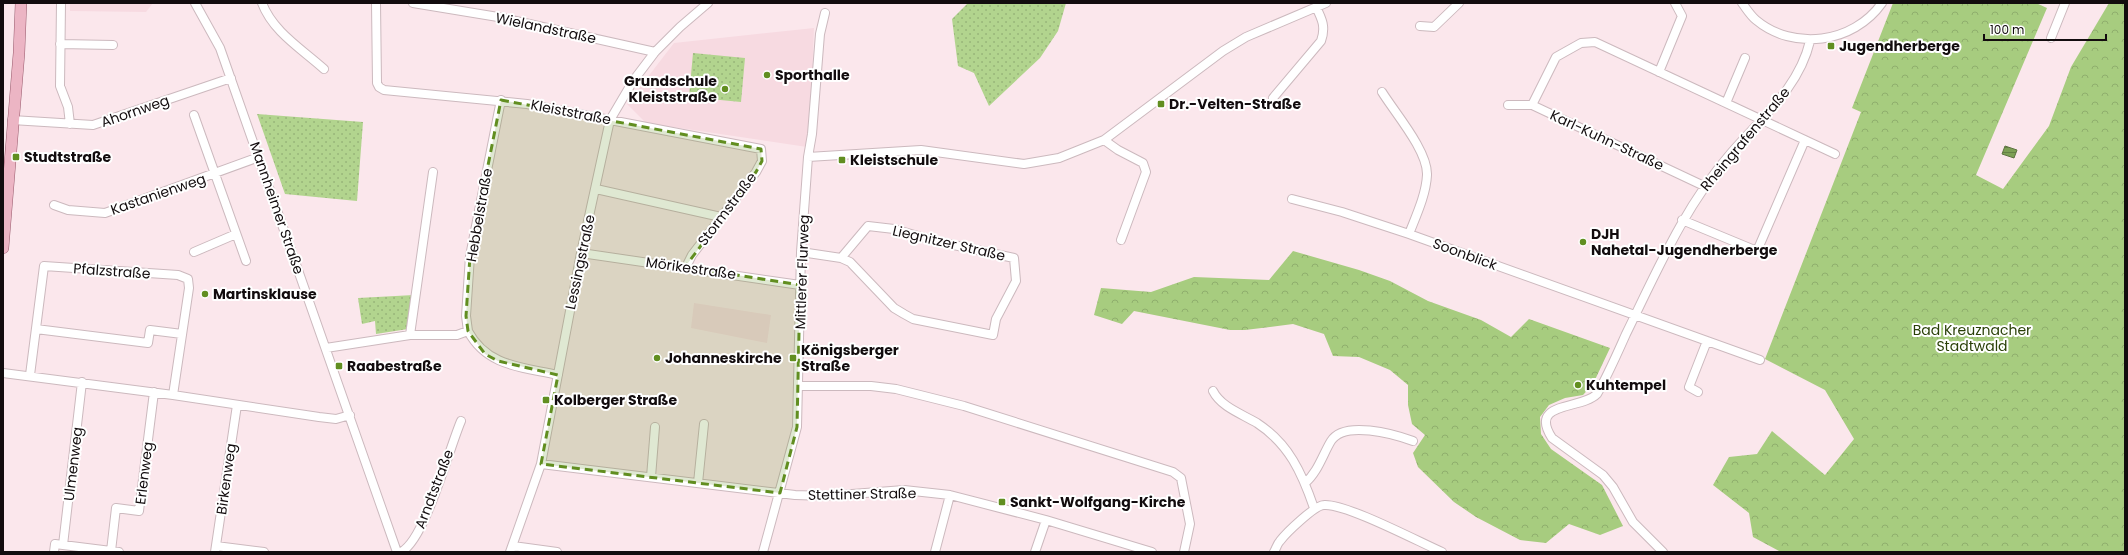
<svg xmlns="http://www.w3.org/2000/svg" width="2128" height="555" viewBox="0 0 2128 555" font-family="Poppins,sans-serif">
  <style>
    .built { fill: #f7dae1 }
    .grass { fill: url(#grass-dots) }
    .forest { fill: url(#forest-crowns) }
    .water { fill: url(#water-rules); stroke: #5c733f }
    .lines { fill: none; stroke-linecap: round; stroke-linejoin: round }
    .minor-casing { stroke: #ccb9be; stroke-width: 10 }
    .major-casing { stroke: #97596b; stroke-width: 12 }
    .minor { stroke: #fff; stroke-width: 8 }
    .major { stroke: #ecb5c4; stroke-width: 11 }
    .marked { fill: #618e20; fill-opacity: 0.2; stroke: #618e20; stroke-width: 3; stroke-dasharray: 8 5; stroke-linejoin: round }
    .poi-dot { fill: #618e20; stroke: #fff; stroke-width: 1.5 }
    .labels { text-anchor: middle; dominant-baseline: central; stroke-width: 4; stroke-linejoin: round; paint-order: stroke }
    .street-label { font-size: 14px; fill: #120c0e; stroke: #fff }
    .poi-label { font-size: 14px; font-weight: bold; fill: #120c0e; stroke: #fff; text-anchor: start }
    .park-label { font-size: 14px; fill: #2a4008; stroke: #fff }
  </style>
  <defs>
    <pattern id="grass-dots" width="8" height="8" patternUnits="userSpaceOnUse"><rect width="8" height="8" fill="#b2d48e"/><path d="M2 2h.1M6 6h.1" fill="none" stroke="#98b579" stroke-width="1.8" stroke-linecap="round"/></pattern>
    <pattern id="forest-crowns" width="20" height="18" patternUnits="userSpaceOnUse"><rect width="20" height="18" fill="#a7cc7f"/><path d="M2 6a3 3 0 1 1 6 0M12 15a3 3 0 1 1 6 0" fill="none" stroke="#8fae6d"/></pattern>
    <pattern id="water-rules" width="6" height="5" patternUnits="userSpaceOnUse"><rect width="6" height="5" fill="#7c9f54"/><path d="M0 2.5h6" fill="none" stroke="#648044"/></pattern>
  </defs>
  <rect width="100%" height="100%" fill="#fbe7ec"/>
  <path class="built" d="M70,3H153L146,12L70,11Z
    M814,28L810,132L807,147L646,123L627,104L674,43Z
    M694,303L771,315L767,343L691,328Z"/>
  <path class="grass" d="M968,3H1066L1058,31L1040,58L989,106L974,73L958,66L952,19Z
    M693,53L745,58L741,102L689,97Z
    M257,114L363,122L357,201L285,194Z
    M414,295L408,329L376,334L375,321L362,324L358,298Z"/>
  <path class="forest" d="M1893,3H2036L2047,8L1976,175L2003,189L2049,126L2071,67L2109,3H2125V552H1781L1753,537L1749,513L1713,485L1729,457L1757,454L1772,431L1825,475L1854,439L1825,390L1765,359L1861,112L1852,108Z
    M1293,251L1359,270L1390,281L1428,301L1481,320L1511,337L1529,319L1610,348L1593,384L1583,395L1565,398L1549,405L1540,417L1541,434L1551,449L1602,485L1623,526L1600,535L1569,524L1546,543L1520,540L1476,517L1454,502L1418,467L1413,453L1425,435L1412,424L1408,405V385L1390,370L1359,357L1333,356L1324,334L1293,324L1245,330H1230L1134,311L1122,324L1094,315L1101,288L1151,292L1194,277L1269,280Z"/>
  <path class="water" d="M2005,146L2017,150L2014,158L2002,154Z"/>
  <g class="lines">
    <g class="minor-casing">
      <path id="minor" d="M61,3L60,86L68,107L70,124
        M195,3L220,48L397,552
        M262,3C273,32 302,49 324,69
        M376,3L377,83L379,87L384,90L527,104L761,149L762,161L756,172L692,255L686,267
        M413,3L498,17L655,52
        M1742,3C1746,8 1750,15 1756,20C1793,51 1853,44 1882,3
        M1420,26L1434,27L1459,3
        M2051,38L2065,3
        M60,44L113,45
        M1659,72L1682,16L1675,3
        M1382,92C1395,113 1428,151 1427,175C1426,195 1416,216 1409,234
        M1273,98L1321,41C1326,27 1322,19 1316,7
        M1726,103L1745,58
        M1508,105H1532L1704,186
        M1532,105L1556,57L1581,43L1595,42L1805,140L1757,251L1682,220
        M194,115L246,261
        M12,120L93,125L231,78
        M1104,140L1118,150L1143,163L1146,172L1121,240
        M1805,140L1835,154
        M808,157L921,150L1024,164L1059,158L1104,140L1223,51L1246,37L1326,3
        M596,189L721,217
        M1292,199L1342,212L1409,234L1760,360
        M54,205L68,210L105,213L259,157
        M194,252L236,234
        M801,252L841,258L850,262L894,308L904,314L913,319L993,335L996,319L1016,281L1014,258L935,241L894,229L868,226L841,258
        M581,253L800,285
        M36,329L148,343L150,330L182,334
        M468,331L466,316L470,256L501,100
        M410,335L433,172
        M326,348L410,335H457L468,331C487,367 523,367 558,375
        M3,373L173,395L319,417L336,419L350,415
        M30,375L44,266L178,275L188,279L189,288L173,395
        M800,386H871L896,389L964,406L1173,472L1181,478L1190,524L1184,552
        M1213,391C1221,407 1242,414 1257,423C1289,444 1302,473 1314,508
        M1698,392L1689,387L1707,341
        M541,464L795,495L826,496L904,490L950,495L1046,520L1152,552
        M651,477L655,427
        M698,483L704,424
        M1305,483C1318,472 1323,454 1331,441C1344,420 1394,434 1413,441
        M63,545L82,382
        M216,546L264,552
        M513,546L557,552
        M111,551L116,508L139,511L154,392
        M54,552L55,544L119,552
        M215,552L237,405
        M401,552C425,540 449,449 461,421
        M510,552L541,464L581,253L610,120L633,81L655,52L680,27L708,3
        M763,552L797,427L801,252L808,157L812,134L820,34L825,13
        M935,552L950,495
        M1035,552L1046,520
        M1274,552C1276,549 1277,544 1280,541C1286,533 1315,505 1324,505C1345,503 1419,542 1442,552
        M1663,552L1633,522L1613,487L1603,475L1552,438C1528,401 1581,410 1597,394C1608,375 1617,354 1626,334C1657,271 1684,207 1731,153C1761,118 1799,88 1810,41"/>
    </g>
    <g class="major-casing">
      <path id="major" d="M3,248L19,53L21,3"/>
    </g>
    <use href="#minor" class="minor"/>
    <use href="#major" class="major"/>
  </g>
  <path class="marked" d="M501,100L761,149L762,161L756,172L685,267L800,285L797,427L780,493L541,464L558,375L498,361L485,354L468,331L466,316L470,256Z"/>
  <g class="poi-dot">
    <rect x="1827" y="42" width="8" height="8" rx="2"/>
    <circle cx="767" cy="75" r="4"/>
    <circle cx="725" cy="89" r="4"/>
    <rect x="1157" y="100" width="8" height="8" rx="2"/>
    <rect x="12" y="153" width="8" height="8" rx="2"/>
    <rect x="838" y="156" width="8" height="8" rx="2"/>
    <circle cx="1583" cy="242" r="4"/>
    <circle cx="205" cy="294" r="4"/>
    <circle cx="657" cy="358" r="4"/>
    <rect x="789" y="354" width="8" height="8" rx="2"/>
    <rect x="335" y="362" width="8" height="8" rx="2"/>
    <circle cx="1578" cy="385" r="4"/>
    <rect x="542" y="396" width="8" height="8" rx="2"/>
    <rect x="998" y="498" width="8" height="8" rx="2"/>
  </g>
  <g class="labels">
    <g class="street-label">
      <text transform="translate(546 28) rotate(12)">Wielandstraße</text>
      <text transform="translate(135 111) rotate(-19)">Ahornweg</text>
      <text transform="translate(571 112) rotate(11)">Kleiststraße</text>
      <text transform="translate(1745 139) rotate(-50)">Rheingrafenstraße</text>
      <text transform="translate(1607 140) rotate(25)">Karl-Kuhn-Straße</text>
      <text transform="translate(158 194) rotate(-19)">Kastanienweg</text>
      <text transform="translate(277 208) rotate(71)">Mannheimer Straße</text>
      <text transform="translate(727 209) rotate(-53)">Stormstraße</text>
      <text transform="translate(479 215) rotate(-80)">Hebbelstraße</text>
      <text transform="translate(949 243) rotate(13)">Liegnitzer Straße</text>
      <text transform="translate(1465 254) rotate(20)">Soonblick</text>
      <text transform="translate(580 262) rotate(-78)">Lessingstraße</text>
      <text transform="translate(691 268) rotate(8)">Mörikestraße</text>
      <text transform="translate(112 271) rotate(4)">Pfalzstraße</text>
      <text transform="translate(802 272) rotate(-88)">Mittlerer Flurweg</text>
      <text transform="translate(73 464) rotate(-83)">Ulmenweg</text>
      <text transform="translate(144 473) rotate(-83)">Erlenweg</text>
      <text transform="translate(226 479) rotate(-82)">Birkenweg</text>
      <text transform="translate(434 489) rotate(-69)">Arndtstraße</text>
      <text transform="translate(862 494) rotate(-1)">Stettiner Straße</text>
    </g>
    <g class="poi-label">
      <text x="1839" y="46">Jugendherberge</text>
      <text x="775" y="75">Sporthalle</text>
      <text x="717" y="81" text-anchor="end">Grundschule<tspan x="717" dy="16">Kleiststraße</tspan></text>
      <text x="1169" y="104">Dr.-Velten-Straße</text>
      <text x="24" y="157">Studtstraße</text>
      <text x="850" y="160">Kleistschule</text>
      <text x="1591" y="234">DJH<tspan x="1591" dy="16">Nahetal-Jugendherberge</tspan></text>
      <text x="213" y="294">Martinsklause</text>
      <text x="801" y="350">Königsberger<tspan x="801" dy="16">Straße</tspan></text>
      <text x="665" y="358">Johanneskirche</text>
      <text x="347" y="366">Raabestraße</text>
      <text x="1586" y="385">Kuhtempel</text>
      <text x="554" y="400">Kolberger Straße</text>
      <text x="1010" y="502">Sankt-Wolfgang-Kirche</text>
    </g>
    <g class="park-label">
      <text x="1972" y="330">Bad Kreuznacher<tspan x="1972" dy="16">Stadtwald</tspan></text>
    </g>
  </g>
  <rect width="2128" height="555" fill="none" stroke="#120c0e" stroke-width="8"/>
  <path d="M1984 34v6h122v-6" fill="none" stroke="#120c0e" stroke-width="2"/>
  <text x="1990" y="34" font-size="12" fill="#120c0e" stroke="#ffffff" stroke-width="3" paint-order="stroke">100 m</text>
</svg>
